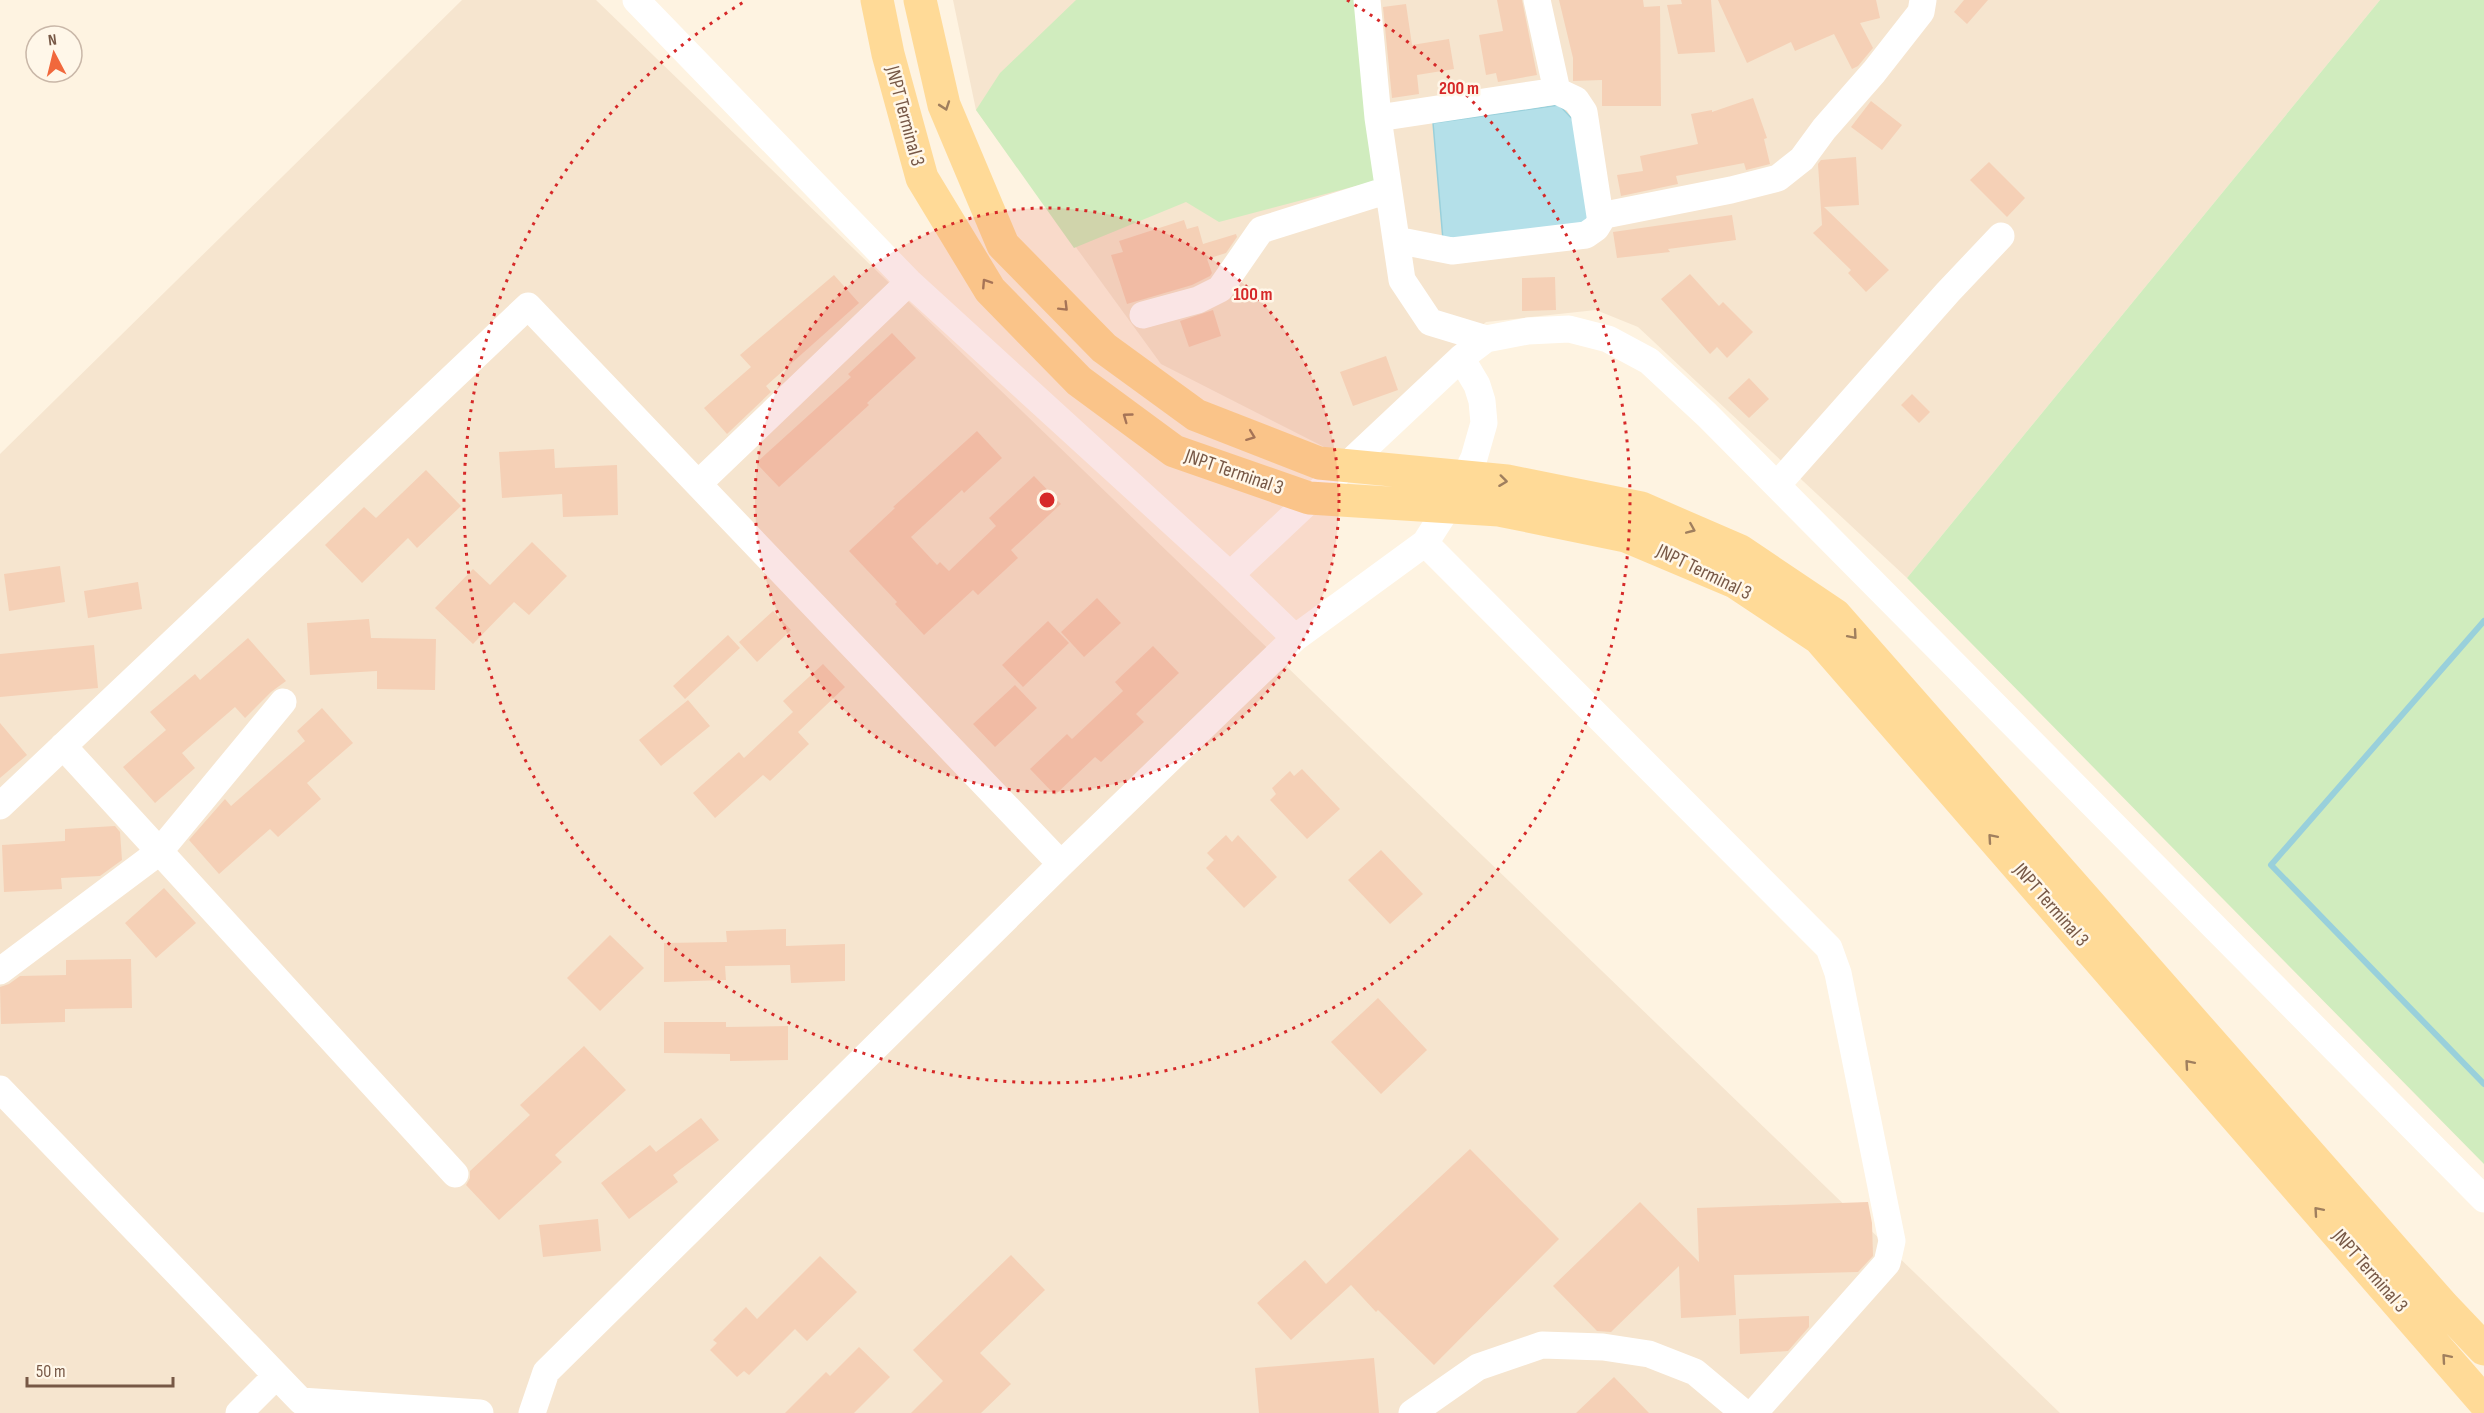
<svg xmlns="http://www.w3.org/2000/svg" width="2484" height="1413" viewBox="0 0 2484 1413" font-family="'Sofia Sans Condensed',sans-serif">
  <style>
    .residential { fill: #f6e5cf }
    .green { fill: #d0ecbe }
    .water { fill: #b4e0e9; stroke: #99d0db; stroke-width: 1.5 }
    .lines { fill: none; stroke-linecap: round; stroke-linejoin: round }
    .stream { stroke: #99d0db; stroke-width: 6 }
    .building { fill: #f5d0b6 }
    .minor { stroke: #fff; stroke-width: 27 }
    .major { stroke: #ffda97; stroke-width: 33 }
    .oneway { stroke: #a07f5e }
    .ring { fill: none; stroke: #d62828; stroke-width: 3; stroke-dasharray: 3 6 }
    .labels { text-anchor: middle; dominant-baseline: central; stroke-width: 5; stroke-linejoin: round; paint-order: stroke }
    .street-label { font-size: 20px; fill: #775846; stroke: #fff7e9 }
    .centre { fill: #d62828; stroke: #fff7e9; stroke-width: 3 }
    .ring-label { font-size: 18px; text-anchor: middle; font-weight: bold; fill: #d62828; stroke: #fff7e9; stroke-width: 5; stroke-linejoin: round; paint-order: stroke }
  </style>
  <rect width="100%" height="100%" fill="#fef3e1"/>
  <path class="residential" d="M462,0H596L2060,1413H0V454Z
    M953,0H2380L1907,578L1638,327L1596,310L1486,322L1340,455L1161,364L976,110Z"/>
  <path class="green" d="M1076,0H1358L1375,181L1219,222L1186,202L1074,248L976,110L1000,73Z
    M2380,0H2484V1164L1907,578Z"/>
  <path class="water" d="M1559,105L1579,126L1592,223L1443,240L1433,123Z"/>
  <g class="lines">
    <path class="stream" d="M2484,621L2271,865L2484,1084"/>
  </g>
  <path class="building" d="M1497,0H1522L1537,75L1498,82L1496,73L1486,75L1479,35L1503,31Z
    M1559,0H1643L1644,7L1660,6L1661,106H1602V80L1573,81V58Z
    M1681,0H1711L1715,52L1678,54L1667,5L1682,4Z
    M1718,0H1876L1880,18L1860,23L1873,48L1858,66L1852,69L1834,34L1795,51L1791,42L1747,63Z
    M1964,0H1988L1967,24L1954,12Z
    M1406,4L1412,45L1449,39L1454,69L1417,75L1419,94L1392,98L1383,7Z
    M1753,98L1767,138L1764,139L1770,164L1746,170L1744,163L1676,176L1678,184L1621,196L1617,175L1643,171L1640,156L1698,144L1691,114L1712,110V112Z
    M1871,101L1902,125L1882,150L1851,127Z
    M1856,157L1859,205L1824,207L1889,270L1866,292L1848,273L1851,270L1813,233L1822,225L1818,164L1821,160Z
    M1989,162L2025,198L2007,217L1970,180Z
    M1732,215L1736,240L1668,249L1670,252L1617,258L1613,232Z
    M1184,220L1187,229L1198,226L1203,244L1236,234L1237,237L1226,253L1207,259L1212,273L1210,276L1192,285L1127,304L1111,255L1123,252L1119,241Z
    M1690,274L1719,306L1723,302L1753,332L1727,358L1717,347L1710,354L1661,299Z
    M834,275L859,303L766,386L771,392L727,434L704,408L751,367L740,355Z
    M1555,277L1556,310L1522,311V278Z
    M1213,310L1221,336L1189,347L1180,321Z
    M892,333L916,358L867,403L869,405L779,487L756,463L851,377L848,374Z
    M1386,356L1398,390L1353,406L1340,372Z
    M1749,378L1769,399L1749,418L1728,398Z
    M1912,394L1930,412L1919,423L1901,405Z
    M977,431L1002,458L964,493L962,490L911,537L937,565L940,562L949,571L996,526L989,518L1034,476L1061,504L1011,550L1018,558L978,595L973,590L924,635L895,604L897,602L849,551L895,508L893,507Z
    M554,449L555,468L617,465L618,515L563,517L562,494L502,498L499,452Z
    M426,470L461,506L417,548L408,538L362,583L325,545L364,507L376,518Z
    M532,542L567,576L529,615L514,602L473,644L435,608L473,569L490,585Z
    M60,566L65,602L9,611L4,574Z
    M138,582L142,609L88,618L84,591Z
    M1097,598L1121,623L1084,657L1061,632Z
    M773,611L791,630L757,662L739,642Z
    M369,619L371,638L436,639L435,690L377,689V671L310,675L307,623Z
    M1048,621L1069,643L1023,687L1002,665Z
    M728,635L740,648L685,699L673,686Z
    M248,638L286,681L271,692L245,718L235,707L182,753L195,768L155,803L123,767L166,730L150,712L195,674L200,680Z
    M94,645L98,688L0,697V654Z
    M1153,646L1179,673L1136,714L1144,722L1101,762L1095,757L1055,795L1030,769L1067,734L1072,739L1123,691L1115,682Z
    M823,664L845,687L798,732L809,744L770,781L763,775L715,818L693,793L739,752L744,758L793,712L783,701Z
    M1015,685L1037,708L995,747L973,724Z
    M688,700L710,726L661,766L639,740Z
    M322,708L353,743L307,783L321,799L278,837L270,829L219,874L189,840L225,799L231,806L305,741L297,731Z
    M0,723L27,755L0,778Z
    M1302,769L1340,809L1307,839L1270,800L1276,794L1272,788L1290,771L1294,776Z
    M115,826L120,832L122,860L100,876L61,878L62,889L4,892L2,845L65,841V829Z
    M1226,835L1232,842L1238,835L1277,877L1244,908L1206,868L1214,860L1207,853Z
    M1381,850L1423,894L1390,924L1348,880Z
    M164,888L196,923L156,958L125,923Z
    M786,929V946L845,944V981L791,983L790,965L725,966L726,980L664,982V943L727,942L726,931Z
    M610,935L644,968L600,1011L567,978Z
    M131,959L132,1008L65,1009V1022L1,1024L0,987L9,984L20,976L66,975V960Z
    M1378,998L1427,1050L1381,1094L1331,1042Z
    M664,1022H726V1027L788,1026V1060L730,1061V1054L664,1053Z
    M584,1046L626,1090L555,1155L562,1162L499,1220L466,1185L470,1178V1171L530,1115L520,1105Z
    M701,1118L719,1140L673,1175L678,1182L629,1219L601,1183L650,1145L656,1152Z
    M1470,1149L1559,1239L1434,1365L1378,1310L1376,1312L1351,1285L1291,1340L1257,1303L1305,1260L1326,1284Z
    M1640,1202L1699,1262L1697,1208L1868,1202L1872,1223L1873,1256L1858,1272L1734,1275L1736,1315L1681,1318L1679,1266L1611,1332L1597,1331L1553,1286Z
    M598,1219L601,1251L543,1257L539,1225Z
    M1011,1255L1045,1290L980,1353L1011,1384L981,1413H911L943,1381L913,1350Z
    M820,1256L857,1292L807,1341L795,1329L749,1375L744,1371L737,1377L710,1350L717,1343L713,1340L746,1307L757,1319Z
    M1809,1316V1327L1788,1351L1740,1354L1739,1319Z
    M859,1347L890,1377L854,1413H785L826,1372L830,1376Z
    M1374,1358L1379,1413H1259L1255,1368Z
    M1614,1377L1649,1413H1576Z"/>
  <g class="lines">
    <path class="minor" d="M636,0L909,282L1230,575L1461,358L1486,339L1528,331L1569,329L1608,339L1649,361L1707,415L2484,1199
      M1367,0L1378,118L1402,280L1430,322L1486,339
      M1537,0L1557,91L1576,100L1584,112L1600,216L1731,190L1778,178L1802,159L1824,129L1874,72L1921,12L1923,0
      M1378,118L1557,91
      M1396,240L1452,251L1586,235L1596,228L1604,215
      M1143,315L1198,300L1220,289L1261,230L1388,190
      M698,484L909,282
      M1777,485L1948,292L2001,236
      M1425,543L1829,948L1838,973L1892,1241L1887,1263L1754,1413
      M1295,638L1425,543L1457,493L1474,458L1484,423L1482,401L1477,385L1461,358
      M63,746L455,1174
      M0,806L528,306L1061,864
      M0,971L159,852L283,702
      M0,1089L301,1401L480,1413
      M239,1413L276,1376
      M532,1413L546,1372L1061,864L1295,638L1230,575
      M1412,1413L1478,1367L1542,1345L1603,1347L1649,1354L1695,1372L1744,1413"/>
    <path class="major" d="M877,0L888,54L922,178L990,290L1079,381L1174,451L1309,498L1499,510L1626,536L1735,582L1819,638L2484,1402
      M920,0L944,105L1003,245L1104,348L1196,415L1319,463L1507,481L1641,508L1740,551L1835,615L2443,1306L2484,1349"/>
  </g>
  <defs><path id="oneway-chevron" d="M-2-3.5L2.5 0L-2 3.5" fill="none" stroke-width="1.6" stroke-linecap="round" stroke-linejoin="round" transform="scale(1.5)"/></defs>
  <g class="oneway">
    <use href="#oneway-chevron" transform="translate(945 106) rotate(71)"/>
    <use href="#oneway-chevron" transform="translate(986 283) rotate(-123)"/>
    <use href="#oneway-chevron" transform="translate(1064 307) rotate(45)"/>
    <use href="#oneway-chevron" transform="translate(1127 417) rotate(-144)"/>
    <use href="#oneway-chevron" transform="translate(1251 436) rotate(21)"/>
    <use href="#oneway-chevron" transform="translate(1503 481) rotate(7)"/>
    <use href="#oneway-chevron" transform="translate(1691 529) rotate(23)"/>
    <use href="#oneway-chevron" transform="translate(1853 635) rotate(49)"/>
    <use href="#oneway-chevron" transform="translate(1992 838) rotate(-131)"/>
    <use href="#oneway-chevron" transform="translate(2189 1064) rotate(-131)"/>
    <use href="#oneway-chevron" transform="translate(2318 1211) rotate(-131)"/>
    <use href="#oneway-chevron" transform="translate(2446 1358) rotate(-131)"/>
  </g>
  <circle cx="1047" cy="500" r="292" fill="#d62828" fill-opacity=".12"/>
  <g class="ring">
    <circle cx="1047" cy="500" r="292"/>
    <path d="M1347 0A583 583 0 1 1 747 0"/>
  </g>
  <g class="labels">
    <g class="street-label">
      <text transform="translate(905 116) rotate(75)">JNPT Terminal 3</text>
      <text transform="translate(1234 472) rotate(19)">JNPT Terminal 3</text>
      <text transform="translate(1704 572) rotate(26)">JNPT Terminal 3</text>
      <text transform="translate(2051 905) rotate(49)">JNPT Terminal 3</text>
      <text transform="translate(2370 1271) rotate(49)">JNPT Terminal 3</text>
    </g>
  </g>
  <circle cx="1047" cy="500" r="9" class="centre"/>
  <g class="ring-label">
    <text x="1459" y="94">200 m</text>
    <text x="1253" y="300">100 m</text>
  </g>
  <g transform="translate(54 54) rotate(353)"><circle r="28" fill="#fff7e9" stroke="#c9b7a8" stroke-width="1.5"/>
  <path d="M0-4.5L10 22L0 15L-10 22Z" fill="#f1683c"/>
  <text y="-9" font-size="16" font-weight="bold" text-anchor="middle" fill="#775846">N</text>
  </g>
  <path d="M27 1377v9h146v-9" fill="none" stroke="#775846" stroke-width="3"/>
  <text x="36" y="1377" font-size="18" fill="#775846" stroke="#fff7e9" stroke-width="4.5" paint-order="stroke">50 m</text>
</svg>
